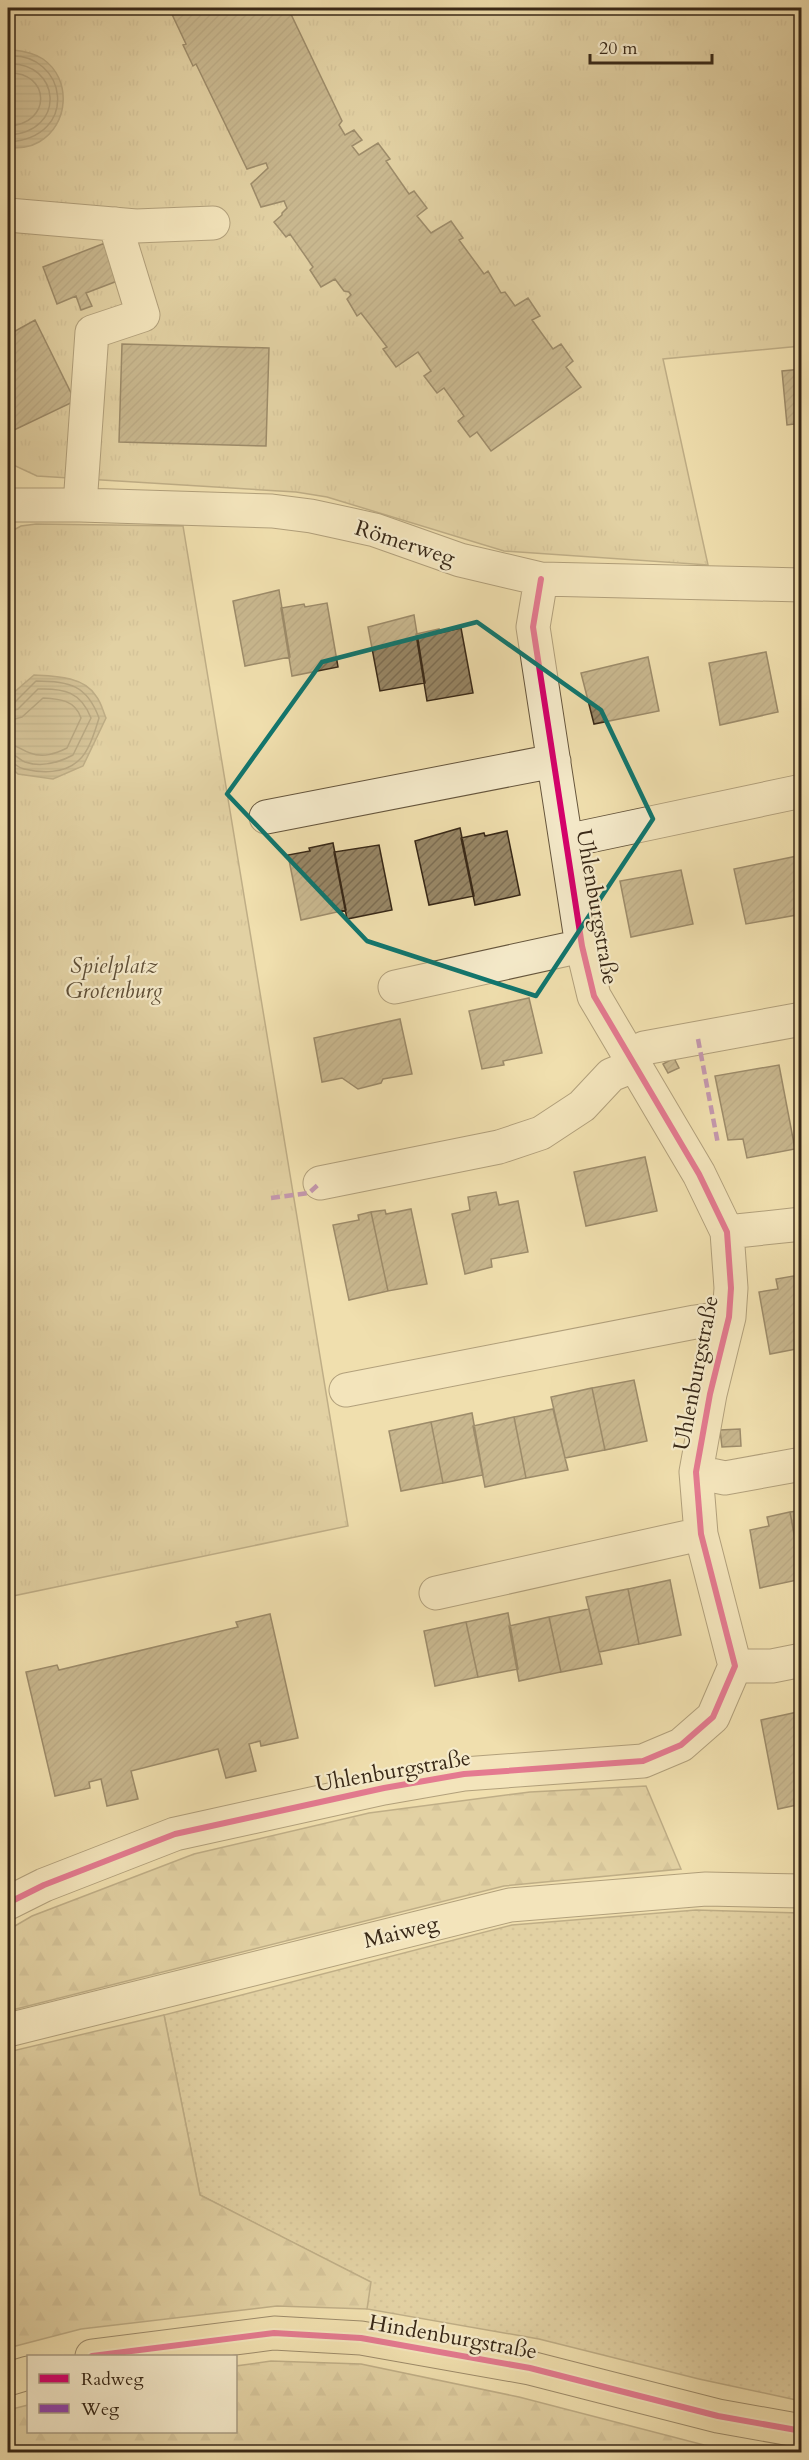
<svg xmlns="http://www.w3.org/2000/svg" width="809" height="2460" viewBox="0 0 809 2460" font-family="Cardo,serif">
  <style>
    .grass { fill: url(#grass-dots); stroke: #847456; stroke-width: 1.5 }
    .forest { fill: url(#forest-firs); stroke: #847456; stroke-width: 1.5 }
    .park { fill: url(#park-tufts); stroke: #847456; stroke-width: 1.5 }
    .water { fill: url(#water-rules); stroke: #817153; stroke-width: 1.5 }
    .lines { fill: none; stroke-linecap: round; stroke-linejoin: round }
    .shore { stroke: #746449; stroke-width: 1.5 }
    .building { fill: url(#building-hatch); stroke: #382817; stroke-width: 1.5 }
    .minor-casing { stroke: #66563d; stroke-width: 35 }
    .major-casing { stroke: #382817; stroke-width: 35 }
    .minor { stroke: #f5eaca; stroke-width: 33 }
    .major { stroke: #f0dfae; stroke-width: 33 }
    .quiet { stroke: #8e44ad; stroke-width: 4.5; stroke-dasharray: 9 4.5; stroke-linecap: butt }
    .cycleway-casing { stroke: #f5eaca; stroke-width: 10 }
    .cycleway { stroke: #d6006c; stroke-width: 6 }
    .marked { fill: none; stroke: #0f766e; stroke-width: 4.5; stroke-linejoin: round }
    .labels { text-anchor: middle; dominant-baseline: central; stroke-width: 4.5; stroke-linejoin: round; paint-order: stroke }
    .street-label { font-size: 22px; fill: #382817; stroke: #f5eaca }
    .park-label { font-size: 22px; font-style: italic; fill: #5e4e36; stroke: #f5eaca }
  </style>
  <defs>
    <pattern id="grass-dots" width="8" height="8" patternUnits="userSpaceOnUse" patternTransform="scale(1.5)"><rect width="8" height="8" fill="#d1c094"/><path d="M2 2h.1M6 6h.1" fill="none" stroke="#b4a57f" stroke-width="1.8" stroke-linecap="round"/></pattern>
    <pattern id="forest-firs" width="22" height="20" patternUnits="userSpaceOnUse" patternTransform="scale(1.5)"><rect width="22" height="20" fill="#d1c094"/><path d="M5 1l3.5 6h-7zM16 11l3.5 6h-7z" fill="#b4a57f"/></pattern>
    <pattern id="park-tufts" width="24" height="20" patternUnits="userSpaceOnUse" patternTransform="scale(1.5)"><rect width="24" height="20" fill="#d1c094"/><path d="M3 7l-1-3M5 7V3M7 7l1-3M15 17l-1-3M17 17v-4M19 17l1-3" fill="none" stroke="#b4a57f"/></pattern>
    <pattern id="water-rules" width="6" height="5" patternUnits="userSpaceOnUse" patternTransform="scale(1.5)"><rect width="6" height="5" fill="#b1a17b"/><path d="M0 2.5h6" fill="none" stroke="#918364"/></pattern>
    <pattern id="building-hatch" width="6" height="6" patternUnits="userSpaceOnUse" patternTransform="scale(1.5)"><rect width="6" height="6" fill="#988766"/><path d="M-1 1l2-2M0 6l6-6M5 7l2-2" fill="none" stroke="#7d6e53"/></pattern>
  </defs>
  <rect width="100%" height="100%" fill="#f0dfae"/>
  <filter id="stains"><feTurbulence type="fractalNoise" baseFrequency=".00333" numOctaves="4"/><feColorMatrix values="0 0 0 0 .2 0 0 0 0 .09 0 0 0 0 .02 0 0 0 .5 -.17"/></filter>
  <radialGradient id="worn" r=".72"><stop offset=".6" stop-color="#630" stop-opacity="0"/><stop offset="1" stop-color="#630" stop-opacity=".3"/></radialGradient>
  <path class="grass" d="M696,1910L801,1913V2401L699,2379L539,2339L367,2309L370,2282L200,2195L164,2015L512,1925Z"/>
  <path class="forest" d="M646,1786L681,1869L504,1886L8,2011V1930L32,1916L194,1854L369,1813L530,1792Z
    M164,2015L200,2195L371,2282L367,2309L277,2306L81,2329L8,2348V2052Z
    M271,2361L361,2364L519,2397L704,2445L742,2452H8V2410L28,2405V2432H236V2366Z"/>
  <path class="park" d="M8,8H801V346L663,359L708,565L504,551L327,497L296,492L37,476L11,464L8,461Z
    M36,524L183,526L348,1526L8,1597V533L21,526Z"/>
  <path class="water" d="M13,50C23,51 34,53 43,59C72,79 69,125 39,142C29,148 19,148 8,148V51Z
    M34,675C54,676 84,676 96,696C101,702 103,711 106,718L83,766L53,779L18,774L8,765V705L11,695Z"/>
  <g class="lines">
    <path class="shore" d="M8,56C67,52 81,138 8,142
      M8,64C60,61 68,132 8,135
      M8,73C50,71 53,124 8,126
      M8,704L14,703L36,681C69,681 87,685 99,718C95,731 89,752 78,761C64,774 41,773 24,769C17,768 15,762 8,761
      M8,712L18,709L38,689C64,688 81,692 91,718L73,755C58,763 42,768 25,762C18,759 16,754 8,753
      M8,721L22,717L43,698C60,699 75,700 81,718L67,748C55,754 43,758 30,753C21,750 17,745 8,744"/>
  </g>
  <path class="building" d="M169,8H288L342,121L339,125L345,135L354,130L362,140L352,146L359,155L378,143L390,159L386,161L409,194L414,191L427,208L417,216L431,233L451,221L463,238L459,240L484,274L488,271L501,293L505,292L515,306L528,298L540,316L532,320L553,349L561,344L573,361L566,367L581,387L491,451L477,432L470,437L458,421L464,416L444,388L437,393L424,376L431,371L418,352L396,367L383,349L387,347L361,313L357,316L347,299L351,295L349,292L344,291L335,279L321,287L310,270L313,267L290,234L286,237L274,222L282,215V213L287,208L284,201L261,207L251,184L268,168L266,163L247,169L196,64L193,66L183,45L186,44Z
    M105,243L120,280L86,293L92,306L81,310L76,296L57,304L43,267Z
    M35,320L75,401L10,432L8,427V335Z
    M122,344L269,348L266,446L119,442Z
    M802,369V423L787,425L782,371Z
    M279,590L290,657L245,666L233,601Z
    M327,603L338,667L292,676L281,608L304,604L305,607Z
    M414,615L425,683L380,691L368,627Z
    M461,628L473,693L427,701L416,634L439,629V633Z
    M766,652L778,712L720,725L709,663Z
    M648,657L659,711L594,724L581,673Z
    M460,828L474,896L429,905L415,841Z
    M507,831L520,895L475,905L461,838L484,833L485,836Z
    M333,843L346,910L301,920L288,855L310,851L309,848Z
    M379,845L392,910L347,919L334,852Z
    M802,855V914L746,924L734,869Z
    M681,870L693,924L631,937L620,881Z
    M529,998L542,1053L503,1061L504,1065L482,1069L469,1011Z
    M400,1019L412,1074L383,1079L381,1083L358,1089L342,1078L322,1082L314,1038Z
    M674,1058L679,1068L668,1073L663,1064Z
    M779,1065L795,1149L747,1158L743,1139L728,1140L715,1076Z
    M645,1157L657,1211L586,1226L574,1172Z
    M496,1192L499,1205L518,1201L528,1252L491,1259L492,1267L465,1274L452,1214L470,1210L468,1197Z
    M411,1209L427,1284L388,1291L371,1212L385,1210L386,1214Z
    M371,1212L388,1291L349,1300L333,1225L359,1220L358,1215Z
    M799,1275L802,1290V1348L770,1354L759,1292L778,1289L776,1279Z
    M634,1380L647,1441L605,1450L592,1388Z
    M592,1388L605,1450L565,1458L551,1397Z
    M553,1409L568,1470L526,1478L514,1417Z
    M472,1413L483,1475L443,1483L431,1422Z
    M514,1417L526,1478L485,1487L473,1426Z
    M431,1422L443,1483L401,1491L389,1431Z
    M740,1429L741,1446L722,1447L720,1430Z
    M802,1510V1576L790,1512Z
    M790,1512L802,1579L760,1588L750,1530L769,1526L767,1517Z
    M670,1580L681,1635L639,1644L628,1589Z
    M628,1589L639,1644L599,1652L586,1597Z
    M589,1609L602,1664L561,1672L549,1617Z
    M508,1613L518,1669L478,1677L466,1622Z
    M270,1614L298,1738L261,1746L260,1741L249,1744L256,1771L226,1778L218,1749L131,1771L138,1799L107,1806L101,1779L89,1782L90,1788L55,1796L26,1672L57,1665L59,1670L238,1627L236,1622Z
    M549,1617L561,1672L519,1681L509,1626Z
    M466,1622L478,1677L435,1686L424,1631Z
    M802,1711V1804L778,1809L761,1720Z"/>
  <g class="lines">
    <g class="minor-casing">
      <path id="minor" d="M8,215L136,226L213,223
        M8,505H80L272,511L311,516L375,530L460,560L541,579L802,585
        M80,505L92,332L143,315L115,224
        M266,817L554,761
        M566,841L802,791
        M395,987L582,946
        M628,1055L644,1048L802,1019
        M320,1183L499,1147L541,1133L582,1106L611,1075L633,1066
        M727,1232L802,1224
        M346,1390L695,1322L729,1317
        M696,1472L725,1478L802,1464
        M436,1593L701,1534
        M735,1666H772L802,1660
        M8,1903L44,1885L175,1834L384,1788L464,1774L643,1761L681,1745L713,1717L735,1666L701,1534L696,1472L710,1394L729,1317L731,1288L727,1232L699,1174L594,996L582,946L533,627L541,579
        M8,2030L510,1905L706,1889L802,1891"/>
    </g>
    <g class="major-casing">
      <path id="major" d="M92,2356L274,2333L361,2338L530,2368L718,2416L802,2431
        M8,2379L28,2373"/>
    </g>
    <use href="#minor" class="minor"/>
    <use href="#major" class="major"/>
    <path class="quiet" d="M698,1039L718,1144
      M271,1198L309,1193L320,1183"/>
    <g class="cycleway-casing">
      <path id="cycleway" d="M8,1903L44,1885L175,1834L384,1788L464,1774L643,1761L681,1745L713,1717L735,1666L701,1534L696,1472L710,1394L729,1317L731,1288L727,1232L699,1174L594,996L582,946L533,627L541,579
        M92,2356L274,2333L361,2338L530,2368L718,2416L802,2431"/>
    </g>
    <use href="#cycleway" class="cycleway"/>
  </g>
  <path d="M0 0H809V2460H0ZM477,622L601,710L653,819L536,996L367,941L227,794L322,662Z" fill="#f0dfae" fill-opacity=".55" fill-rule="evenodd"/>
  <path class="marked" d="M477,622L601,710L653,819L536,996L367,941L227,794L322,662Z"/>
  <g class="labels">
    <g class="street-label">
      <text transform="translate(405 543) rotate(18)">Römerweg</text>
      <text transform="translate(597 907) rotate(80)">Uhlenburgstraße</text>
      <text transform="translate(696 1373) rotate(-79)">Uhlenburgstraße</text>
      <text transform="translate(393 1771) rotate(-10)">Uhlenburgstraße</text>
      <text transform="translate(401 1932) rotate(-14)">Maiweg</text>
      <text transform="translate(453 2337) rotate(10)">Hindenburgstraße</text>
    </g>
    <g class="park-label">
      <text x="114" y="966">Spielplatz<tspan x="114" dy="25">Grotenburg</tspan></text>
    </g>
  </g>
  <rect width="809" height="2460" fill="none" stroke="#f0dfae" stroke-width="30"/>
  <rect x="9" y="9" width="791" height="2442" fill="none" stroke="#382817" stroke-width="3"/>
  <rect x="15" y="15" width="779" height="2430" fill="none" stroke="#382817" stroke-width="1.5"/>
  <rect x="27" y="2355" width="210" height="78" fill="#f5eaca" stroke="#a99c82" stroke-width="1.5"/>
  <rect x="39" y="2374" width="30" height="9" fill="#d6006c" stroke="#a99c82" stroke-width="1.5"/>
  <text x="81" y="2385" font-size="18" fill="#382817">Radweg</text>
  <rect x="39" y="2404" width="30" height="9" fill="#8e44ad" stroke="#a99c82" stroke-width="1.5"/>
  <text x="81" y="2415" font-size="18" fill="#382817">Weg</text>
  <path d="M590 54v9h122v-9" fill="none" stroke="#382817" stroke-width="3"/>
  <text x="599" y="54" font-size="18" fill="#382817" stroke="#f5eaca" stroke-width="4.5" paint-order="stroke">20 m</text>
  <rect width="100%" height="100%" filter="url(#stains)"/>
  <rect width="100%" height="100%" fill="url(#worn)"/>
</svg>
